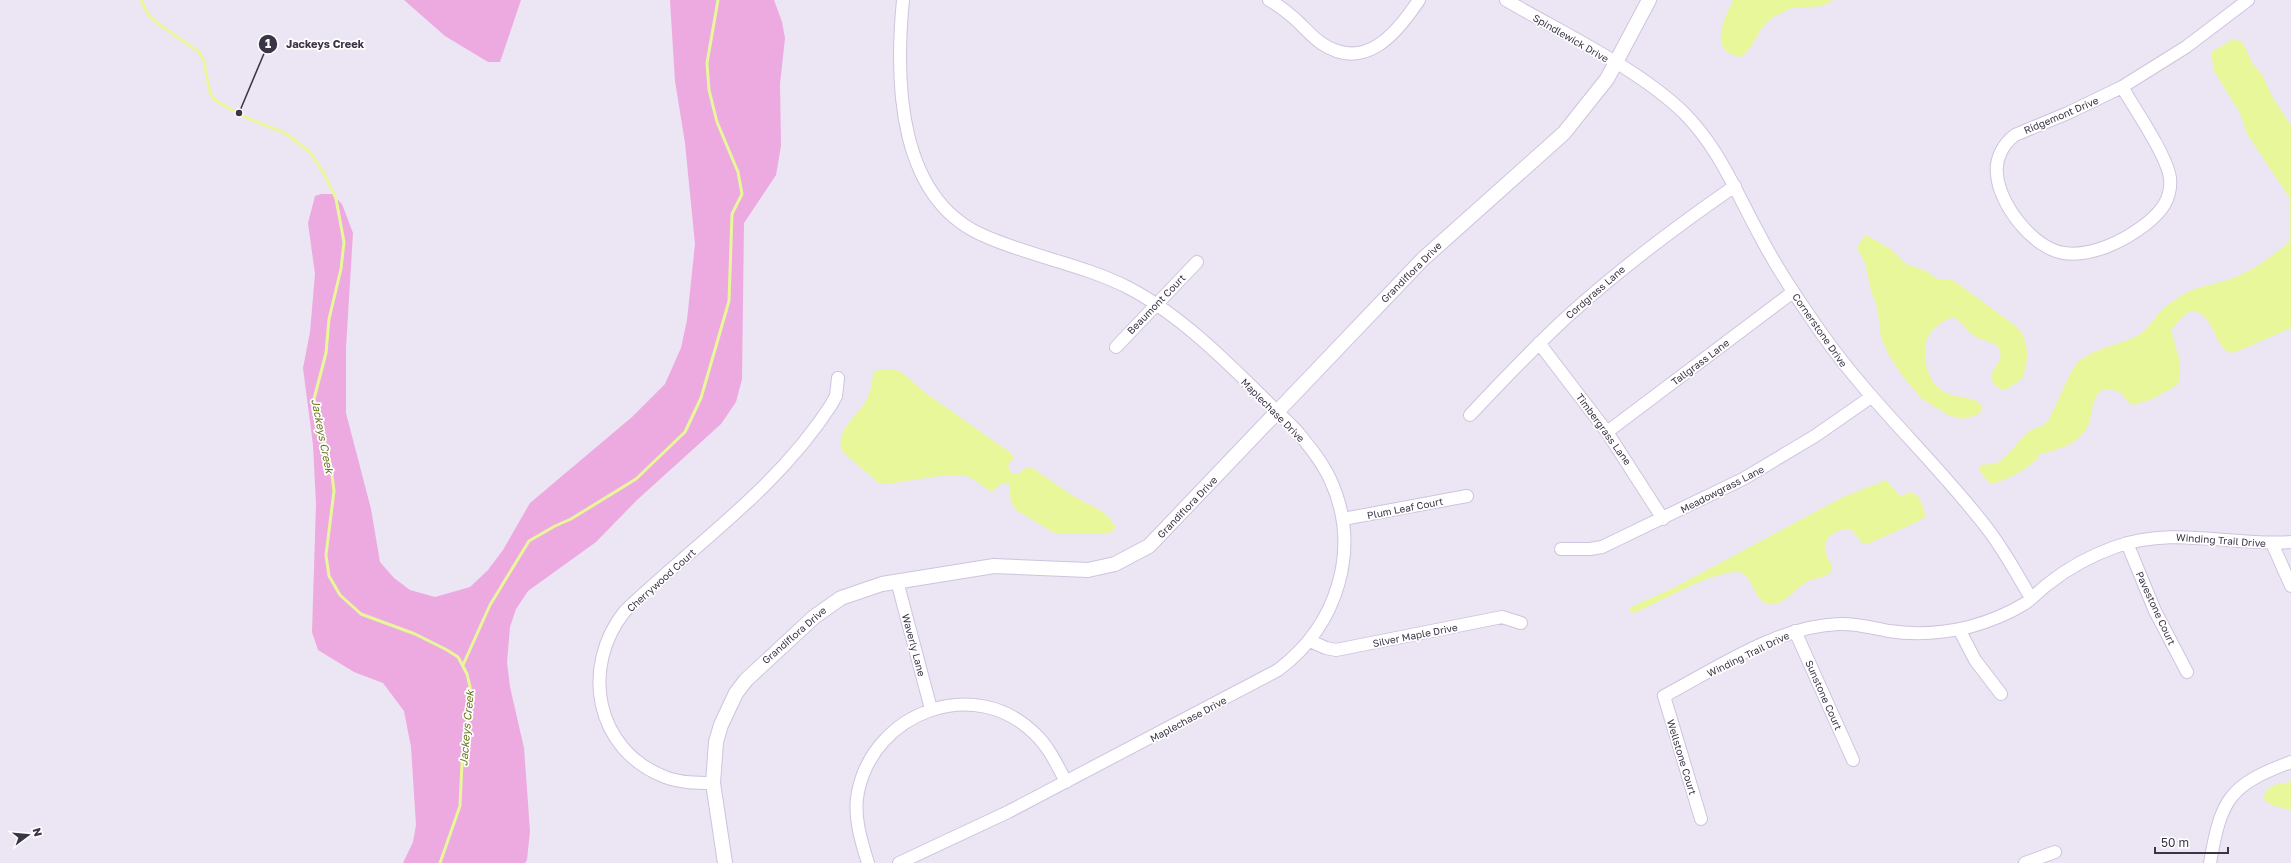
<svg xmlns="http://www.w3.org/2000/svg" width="2291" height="863" viewBox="0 0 2291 863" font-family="'Golos Text',sans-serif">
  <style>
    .green { fill: #ecaae0 }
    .water { fill: #e9f79b }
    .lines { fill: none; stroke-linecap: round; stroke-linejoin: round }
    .stream { stroke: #e9f79b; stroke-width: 3 }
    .minor-casing { stroke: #cec4de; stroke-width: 14 }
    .tertiary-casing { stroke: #cec4de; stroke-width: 16 }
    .minor { stroke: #fff; stroke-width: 12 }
    .tertiary { stroke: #fff; stroke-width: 14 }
    .labels { text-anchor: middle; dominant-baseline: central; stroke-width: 3.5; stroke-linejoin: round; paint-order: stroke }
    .street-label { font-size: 10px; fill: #3b3447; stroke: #fff }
    .water-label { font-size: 11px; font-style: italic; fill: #69781c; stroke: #fff }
    .leader { fill: none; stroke: #3b3447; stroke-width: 1.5 }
    .callout-dot { fill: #3b3447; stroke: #fff; stroke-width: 1.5 }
    .mark-label { font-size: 12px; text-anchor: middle; font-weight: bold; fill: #fff }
    .callout-label { font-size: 11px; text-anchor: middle; font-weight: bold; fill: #3b3447; stroke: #fff; stroke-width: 3.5; stroke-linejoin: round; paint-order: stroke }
  </style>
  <rect width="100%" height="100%" fill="#ece5f4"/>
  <path class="green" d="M404,0H521L500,62H488L445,36Z
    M670,0H774L782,22L785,38L780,84L781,146L776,175L744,223L742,379L736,402L721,424L637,500L596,542L528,591L516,609L510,627L507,662L510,687L524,748L530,831L527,860L525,863H403L413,842L416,825L411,747L404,711L383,683L354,672L318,650L312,632L316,504L313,445L303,368L310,332L315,274L308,223L315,196L321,194H332L342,204L353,233L346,348V413L371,509L380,562L394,578L410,590L435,597L470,587L488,570L503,550L530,503L632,417L665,384L681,348L687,320L695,244L685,143L675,81Z"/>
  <path class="water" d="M1733,0H1833C1822,10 1805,5 1792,8C1786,10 1780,14 1775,16C1756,27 1756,48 1741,57C1707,51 1724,20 1733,0Z
    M2232,40H2237L2243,43L2253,65L2262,74L2272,96L2291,126V328L2241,350L2230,353C2212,344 2212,303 2186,313L2171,330L2180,361L2179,382L2174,387L2150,400L2132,405C2127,402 2125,395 2119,392C2090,378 2094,416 2087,428C2077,445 2057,450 2040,454C2031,469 2009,478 1993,484C1987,482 1978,471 1979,465L1994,464L2002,460L2029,431L2042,426L2048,421L2073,368C2088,348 2115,347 2137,336C2149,329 2154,317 2164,308C2169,303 2178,298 2184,294C2199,285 2215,285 2230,279C2253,271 2271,257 2289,242V197L2247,134L2240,113L2214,71L2211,52Z
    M1868,236L1892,250L1906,264L1926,271L1939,280L1950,279L1957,283L2017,327C2030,340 2029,363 2022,379L2007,389L2001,390C1977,374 2007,365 1999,349C1996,342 1987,342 1980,339C1969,334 1964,324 1954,317C1942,320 1928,331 1926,343C1923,367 1930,391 1956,396C1966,398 1974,398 1982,405V411L1977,415L1963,419L1948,415L1922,399L1901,374L1888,354L1881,337L1877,307L1871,291L1865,263L1857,248L1863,237Z
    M888,369L900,371L927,394L1011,453L1014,457L1008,465L1011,473L1018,474L1027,467L1034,469L1073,496L1098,509L1108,516L1115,526L1114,531L1105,534H1056L1016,510L1011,502L1009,484L1002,483L992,492C984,488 977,481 969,477C953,470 902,484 880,484L844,453C831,435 857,416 866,401C871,393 872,380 874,371Z
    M1886,480L1900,496L1912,492L1920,499L1926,515L1921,520L1868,544H1863L1851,529C1838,528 1821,537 1826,553C1828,560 1833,564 1832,571C1824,580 1814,576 1805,583C1796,589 1788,599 1778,603C1752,612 1756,573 1738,572C1713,571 1663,600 1639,611L1632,613L1629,609L1633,606L1675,587L1843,497Z
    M2291,782V809C2281,809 2272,806 2264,800C2264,784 2278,784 2291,782Z"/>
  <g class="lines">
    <path class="stream" d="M141,0L148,14L157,23L199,52L204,61L210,93L216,101L249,119L285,133L310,152L326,177L336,199L344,242L341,269L329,319L326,353L314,399L331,467L334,491L326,555L329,576L340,595L361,614L415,634L447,650L458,657L467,674L471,691L462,763L460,806L440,863
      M463,665L490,605L529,541L555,526L571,519L636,479L685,432L701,398L729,301L732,214L742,194L738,172L717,122L709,90L707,63L718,0"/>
    <g class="minor-casing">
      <path id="minor" d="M1269,0C1278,5 1286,11 1294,18C1303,26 1311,36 1321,43C1365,73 1397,33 1419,0
        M1506,0C1562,33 1638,68 1684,113C1719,148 1736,192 1759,234C1777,269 1799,301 1822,334C1870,402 1932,458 1983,523C2002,546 2016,573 2031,598
        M2122,87C2135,109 2167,156 2170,178C2172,199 2161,212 2146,224C2124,241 2092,257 2064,253C2034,249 1999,205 1997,174C1995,159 2003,144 2015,135L2068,113Z
        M2122,87L2186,47L2248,0
        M1539,343L1607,432L1663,519
        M1116,347L1197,262
        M1470,415C1502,381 1534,347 1569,315C1621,268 1677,226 1735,186
        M1607,432L1793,292
        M1343,519L1467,496
        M2127,543L2155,611L2187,672
        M2272,543L2291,586
        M1561,549H1590L1602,547L1743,479L1815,436L1871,397
        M897,581L931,709
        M1959,629L1975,660L2001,694
        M1795,631L1853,760
        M1310,641L1326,648L1336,650L1502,617L1521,623
        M713,783C697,783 681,783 665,777C595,750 580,667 625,611C696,543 777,489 831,405L836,396L838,378
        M1701,819L1664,696C1717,668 1778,626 1839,624C1856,623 1872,628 1889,631C1915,635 1943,633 1969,627C1987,622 2008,614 2024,604C2033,598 2040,590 2048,584C2068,568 2090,556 2115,547C2173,526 2231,546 2291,542
        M868,863C861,841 853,815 858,792C874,712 975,674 1035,734C1049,747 1057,765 1066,782
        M899,863L1008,812L1278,670C1338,625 1362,548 1330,479C1321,460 1308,445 1295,429C1245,381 1190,320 1129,288C1084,265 1033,257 987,237C897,201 895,81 903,0
        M2025,863L2055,852
        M2210,863C2221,799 2229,785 2291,762"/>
    </g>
    <g class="tertiary-casing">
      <path id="tertiary" d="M725,863L713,783L716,742L721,725L736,693L746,680L814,617L841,598L882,584L994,566L1088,570L1115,564L1149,546L1423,259L1564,133L1607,79L1649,0"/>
    </g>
    <use href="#minor" class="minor"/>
    <use href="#tertiary" class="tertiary"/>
  </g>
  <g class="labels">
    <g class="street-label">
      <text transform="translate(1571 38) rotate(30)">Spindlewick Drive</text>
      <text transform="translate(2061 115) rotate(-23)">Ridgemont Drive</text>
      <text transform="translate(1411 272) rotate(-45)">Grandiflora Drive</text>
      <text transform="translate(1595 292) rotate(-41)">Cordgrass Lane</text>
      <text transform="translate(1156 304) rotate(-46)">Beaumont Court</text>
      <text transform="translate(1820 330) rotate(55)">Cornerstone Drive</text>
      <text transform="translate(1700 362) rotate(-37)">Tallgrass Lane</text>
      <text transform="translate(1273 410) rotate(45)">Maplechase Drive</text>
      <text transform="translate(1604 429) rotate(54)">Timbergrass Lane</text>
      <text transform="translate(1722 489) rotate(-27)">Meadowgrass Lane</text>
      <text transform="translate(1187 507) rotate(-46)">Grandiflora Drive</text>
      <text transform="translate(1405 508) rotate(-11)">Plum Leaf Court</text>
      <text transform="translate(2221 540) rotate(4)">Winding Trail Drive</text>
      <text transform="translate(661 580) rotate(-42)">Cherrywood Court</text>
      <text transform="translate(2156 608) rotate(65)">Pavestone Court</text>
      <text transform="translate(794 635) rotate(-41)">Grandiflora Drive</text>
      <text transform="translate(1415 635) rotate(-11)">Silver Maple Drive</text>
      <text transform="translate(914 645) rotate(75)">Waverly Lane</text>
      <text transform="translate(1748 654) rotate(-26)">Winding Trail Drive</text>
      <text transform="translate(1824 695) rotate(66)">Sunstone Court</text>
      <text transform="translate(1188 719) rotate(-28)">Maplechase Drive</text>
      <text transform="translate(1682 757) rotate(73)">Wellstone Court</text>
    </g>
    <g class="water-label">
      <text transform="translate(323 436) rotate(79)">Jackeys Creek</text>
      <text transform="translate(466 728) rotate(-85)">Jackeys Creek</text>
    </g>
  </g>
  <path class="leader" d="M239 113L268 44"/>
  <g class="callout-dot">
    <circle cx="239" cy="113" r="4"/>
    <circle cx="268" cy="44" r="10"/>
  </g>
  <g class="mark-label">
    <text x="268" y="48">1</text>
  </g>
  <g class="callout-label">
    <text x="325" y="48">Jackeys Creek</text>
  </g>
  <g transform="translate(28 835) rotate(74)" stroke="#ffffff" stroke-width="3" paint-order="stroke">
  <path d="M0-3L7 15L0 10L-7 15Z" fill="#3b3447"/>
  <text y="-6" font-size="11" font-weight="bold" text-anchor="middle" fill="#3b3447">N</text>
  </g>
  <path d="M2155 847v6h73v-6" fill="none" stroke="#3b3447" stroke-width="2"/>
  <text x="2161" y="847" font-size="12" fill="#3b3447" stroke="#ffffff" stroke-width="3" paint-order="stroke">50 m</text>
</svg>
